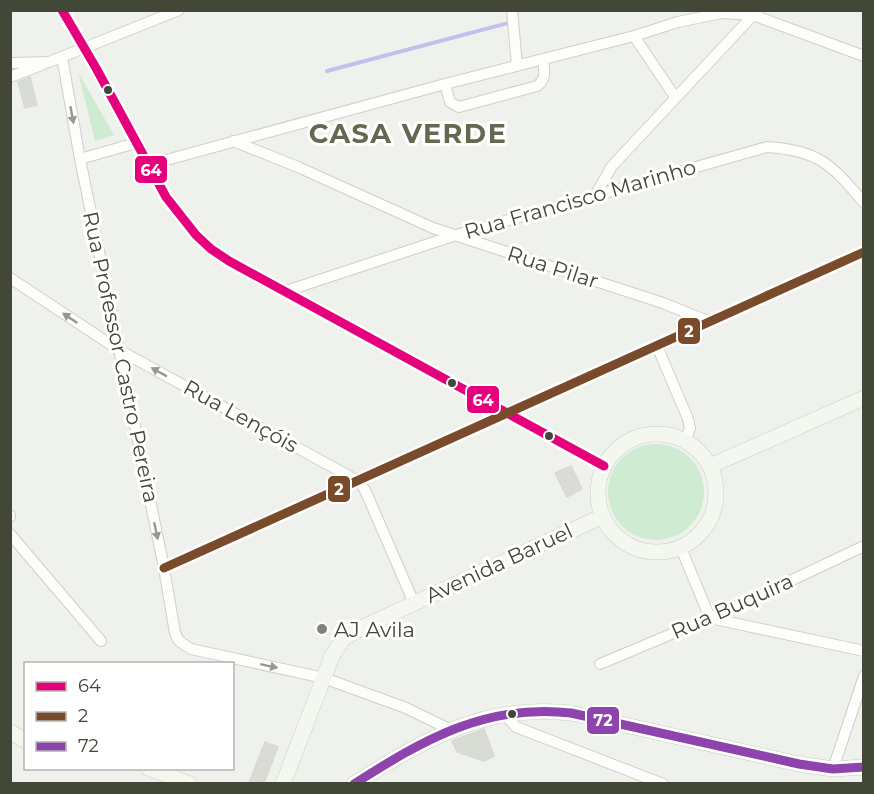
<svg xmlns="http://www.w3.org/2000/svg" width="874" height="794" viewBox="0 0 874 794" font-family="Montserrat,sans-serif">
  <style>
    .green { fill: #cfebd2 }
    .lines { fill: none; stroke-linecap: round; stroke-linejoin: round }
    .stream { stroke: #c4c0ed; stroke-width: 4 }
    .building { fill: #d9dbd5; stroke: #d7dad2; stroke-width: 1.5 }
    .street-casing { stroke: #cdd0ca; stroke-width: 12 }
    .secondary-casing { stroke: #cbd0c4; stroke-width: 16 }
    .street { stroke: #fdfdfc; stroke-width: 10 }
    .secondary { stroke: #f4f7f0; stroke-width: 15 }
    .bus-1-casing { stroke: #fff; stroke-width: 14 }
    .bus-2-casing { stroke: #fff; stroke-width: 14 }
    .bus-3-casing { stroke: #fff; stroke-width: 14 }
    .bus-1 { stroke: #e5007d; stroke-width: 9 }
    .bus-2 { stroke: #7a4b2a; stroke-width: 9 }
    .bus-3 { stroke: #8e44ad; stroke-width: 9 }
    .oneway { fill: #979990 }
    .bus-dot { fill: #434738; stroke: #fff; stroke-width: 2 }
    .poi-dot { fill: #7f8377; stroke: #fff; stroke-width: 2 }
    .labels { text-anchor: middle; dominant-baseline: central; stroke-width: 6; stroke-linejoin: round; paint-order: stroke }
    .street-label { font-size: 21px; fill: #434738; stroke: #fff }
    .poi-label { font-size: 21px; fill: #434738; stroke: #fff; text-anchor: start }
    .district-label { font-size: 27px; font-weight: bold; letter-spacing: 1.5px; fill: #626950; stroke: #fff }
    .line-badge { stroke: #fff; stroke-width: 2 }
    .badge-label { font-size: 16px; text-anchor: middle; font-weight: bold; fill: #fff }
  </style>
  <rect width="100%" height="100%" fill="#eff2ec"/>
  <path class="green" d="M78,72L114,135L95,141Z
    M608 492a48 48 0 1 1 96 0a48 48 0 1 1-96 0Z"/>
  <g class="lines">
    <path class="stream" d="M327,71L512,22"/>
  </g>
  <path class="building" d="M30,77L37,105L25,108L18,82Z
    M571,466L582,489L567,497L555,473Z
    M484,729L494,756L484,761L457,752L452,741Z
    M265,742L278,747L264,783H249Z"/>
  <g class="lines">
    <g class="street-casing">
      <path id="street" d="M62,10L96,68L166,197L196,235L211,249L229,261L604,466
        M512,10L517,66
        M634,36L675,97
        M62,57L80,159L164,568L175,633L179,641L191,649L324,678L406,708L449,729
        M10,63L49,62L179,10
        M10,77L44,64
        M445,84L450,102L459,107L537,86C547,79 544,70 543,59
        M233,141L298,167L433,228L663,303L710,322
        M80,159L136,143
        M148,165L445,84L634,36L678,22L721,13L753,15L864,56
        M596,194L612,166L757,11
        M10,278L119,350L358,481L365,490L414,603
        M283,292L456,235L767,147C819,150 832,165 864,203
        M657,346L688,419L690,428L685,441
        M10,515V517
        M10,534L101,641
        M681,548L710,618L864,651
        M164,568L864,252
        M600,664L731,609L864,546
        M504,714L516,727L663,784
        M833,769L864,676"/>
    </g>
    <g class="secondary-casing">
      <path id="secondary" d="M598 493a59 59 0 1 1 118 0a59 59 0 1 1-118 0Z
        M710,466L864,398
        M10,732L26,741
        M148,768L190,784
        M283,784L332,656L344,638L363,627L603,516
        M354,784C423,740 486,703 571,713L799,764L833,769L864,767"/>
    </g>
    <use href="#street" class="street"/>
    <use href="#secondary" class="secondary"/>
    <g class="bus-1-casing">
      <path id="bus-1" d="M62,10L96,68L166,197L196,235L211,249L229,261L604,466"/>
    </g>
    <g class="bus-2-casing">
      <path id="bus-2" d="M164,568L864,252"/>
    </g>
    <g class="bus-3-casing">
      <path id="bus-3" d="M354,784C423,740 486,703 571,713L799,764L833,769L864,767"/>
    </g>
    <use href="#bus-1" class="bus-1"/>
    <use href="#bus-2" class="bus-2"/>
    <use href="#bus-3" class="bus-3"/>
  </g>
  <defs><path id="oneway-solid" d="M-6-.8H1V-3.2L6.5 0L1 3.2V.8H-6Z" transform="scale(1.5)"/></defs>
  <g class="oneway">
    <use href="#oneway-solid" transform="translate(72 115) rotate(80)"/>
    <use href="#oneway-solid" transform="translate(70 318) rotate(-146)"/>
    <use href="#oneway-solid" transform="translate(159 372) rotate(-151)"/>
    <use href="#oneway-solid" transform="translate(156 531) rotate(78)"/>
    <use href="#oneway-solid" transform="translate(269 666) rotate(12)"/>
  </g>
  <g class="bus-dot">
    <circle cx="108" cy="90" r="5"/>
    <circle cx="452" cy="383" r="5"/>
    <circle cx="549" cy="436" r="5"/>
    <circle cx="512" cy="714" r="5"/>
  </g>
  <circle class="poi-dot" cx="322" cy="629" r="6"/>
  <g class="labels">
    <g class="street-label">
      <text transform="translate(580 199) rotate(-16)">Rua Francisco Marinho</text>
      <text transform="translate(553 267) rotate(18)">Rua Pilar</text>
      <text transform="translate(121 357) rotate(78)">Rua Professor Castro Pereira</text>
      <text transform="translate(241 416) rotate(29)">Rua Lençóis</text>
      <text transform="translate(499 563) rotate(-25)">Avenida Baruel</text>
      <text transform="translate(732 606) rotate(-24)">Rua Buquira</text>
    </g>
    <g class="poi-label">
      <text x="334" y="629">AJ Avila</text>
    </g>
    <g class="district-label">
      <text x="408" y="133">CASA VERDE</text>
    </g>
  </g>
  <g class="line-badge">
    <rect x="134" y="155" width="34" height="29" rx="6" fill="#e5007d"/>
    <rect x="677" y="317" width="24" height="28" rx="6" fill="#7a4b2a"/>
    <rect x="466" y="385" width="34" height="29" rx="6" fill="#e5007d"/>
    <rect x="327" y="475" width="24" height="28" rx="6" fill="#7a4b2a"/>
    <rect x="586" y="706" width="34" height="29" rx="6" fill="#8e44ad"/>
  </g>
  <g class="badge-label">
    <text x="151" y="176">64</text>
    <text x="689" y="337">2</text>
    <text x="483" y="406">64</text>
    <text x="339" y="495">2</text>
    <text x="603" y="726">72</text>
  </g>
  <rect width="874" height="794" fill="none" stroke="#434738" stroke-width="24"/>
  <rect x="24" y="662" width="210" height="108" fill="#ffffff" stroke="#b4b5af" stroke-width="1.5"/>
  <rect x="36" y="682" width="30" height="9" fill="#e5007d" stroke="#b4b5af" stroke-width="1.5"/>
  <text x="78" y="692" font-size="18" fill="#434738">64</text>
  <rect x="36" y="712" width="30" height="9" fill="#7a4b2a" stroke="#b4b5af" stroke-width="1.5"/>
  <text x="78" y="722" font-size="18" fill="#434738">2</text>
  <rect x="36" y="742" width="30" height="9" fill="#8e44ad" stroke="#b4b5af" stroke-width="1.5"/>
  <text x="78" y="752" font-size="18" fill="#434738">72</text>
</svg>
